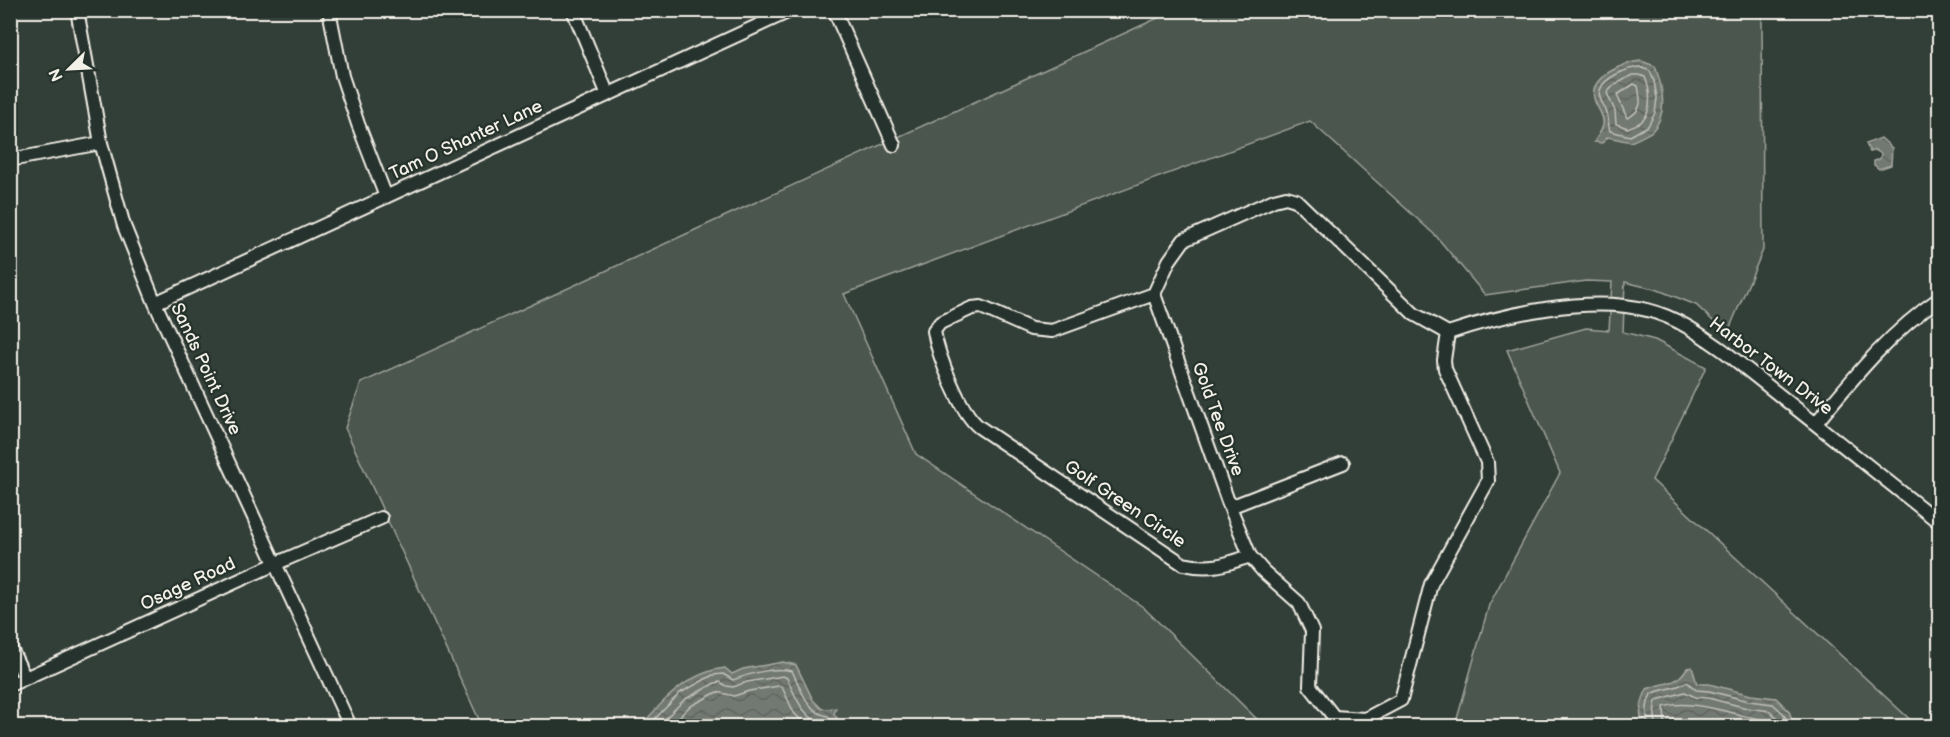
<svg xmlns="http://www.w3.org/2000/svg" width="1950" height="737" viewBox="0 0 1950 737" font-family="'Balsamiq Sans',sans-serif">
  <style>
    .green { fill: #4c564f; stroke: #a0a49c; stroke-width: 1.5 }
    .water { fill: url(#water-waves); stroke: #a6a9a1; stroke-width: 1.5 }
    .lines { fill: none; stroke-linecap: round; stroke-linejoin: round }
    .shore { stroke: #c0c1b9; stroke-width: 1.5 }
    .minor-casing { stroke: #f4f1e8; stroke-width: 16 }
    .minor { stroke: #26332d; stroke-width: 12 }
    .labels { text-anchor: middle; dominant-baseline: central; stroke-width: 4.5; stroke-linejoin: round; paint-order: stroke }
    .street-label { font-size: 18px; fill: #f4f1e8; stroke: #26332d }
  </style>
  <defs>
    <pattern id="water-waves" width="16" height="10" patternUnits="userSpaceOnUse" patternTransform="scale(1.5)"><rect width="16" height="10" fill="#727972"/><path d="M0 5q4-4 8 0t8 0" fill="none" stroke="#60635e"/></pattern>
  </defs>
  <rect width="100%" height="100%" fill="#323e38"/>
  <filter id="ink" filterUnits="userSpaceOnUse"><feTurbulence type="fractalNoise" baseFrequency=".0167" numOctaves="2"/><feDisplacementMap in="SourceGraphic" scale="12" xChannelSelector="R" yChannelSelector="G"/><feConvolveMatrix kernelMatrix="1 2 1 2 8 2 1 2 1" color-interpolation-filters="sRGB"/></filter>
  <g filter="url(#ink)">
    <path class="green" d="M1173,11H1762L1763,250L1727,334L1696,305L1658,290L1625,282L1623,332L1655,340L1706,367L1652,480L1917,726H1455L1489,605L1560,473L1507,350L1586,328L1609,330L1612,282L1586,281L1485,295L1436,236L1310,121L844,294L916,454L1143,607L1264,726H482L345,428L361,383Z"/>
    <path class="water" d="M1641,61L1655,66C1662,85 1669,114 1652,131C1647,135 1637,139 1631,142L1608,137L1602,143L1594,142C1597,137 1602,131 1603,125C1605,115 1596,108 1594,98C1589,77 1624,62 1641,61Z
      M1881,138L1892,148L1891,165L1879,169L1874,165V161L1880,159L1881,154L1875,150L1870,152L1866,144Z
      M783,662L796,665L813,700L822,709L836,708L834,714L839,721V726H641C663,700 689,672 725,668L732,674L743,669Z
      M1692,667L1697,684H1709L1751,695L1776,698L1789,711L1794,726H1643C1638,713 1641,702 1647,689C1666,681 1675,687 1687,668Z"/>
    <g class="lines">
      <path class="shore" d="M1640,67L1650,71L1654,81L1657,98L1655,113L1648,126L1630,136L1610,131C1608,126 1609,119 1607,113C1605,106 1597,98 1600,90C1604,77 1628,68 1640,67Z
        M1632,75H1639L1645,77C1650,89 1653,111 1642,121C1639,124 1632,126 1628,128L1616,124L1615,111L1607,93L1613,86Z
        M1634,84L1638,86C1641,101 1643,111 1627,118L1617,95Z
        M648,726L680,693L713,675L723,674L733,680C748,674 777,666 792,671C801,688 807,713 828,716L833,726
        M658,726L684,700L715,683L720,682L726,686L733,687L747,682L783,676L787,678C795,695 803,720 824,723L825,726
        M670,726L689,707L717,692L734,696L749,691L779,686L782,687L794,713L807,726
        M1648,726C1647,714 1645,706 1651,694C1663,688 1676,689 1687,682L1696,690L1709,691L1749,701L1773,704L1784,714L1788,726
        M1656,726C1656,717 1652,709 1657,700L1685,692L1695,697L1708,698L1747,708L1770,711L1777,718L1780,726
        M1665,726L1664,707C1691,698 1736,716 1766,720L1771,726"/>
      <g class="minor-casing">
        <path id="minor" d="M77,10L101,143L124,226L155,303L350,726
          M329,10L342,76L358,124L386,197
          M573,10L608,95
          M834,10L894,145
          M10,160L101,143
          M1154,294L1230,507L1250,556L1263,571L1299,603L1312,631L1310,686L1334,717L1365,719L1401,700L1431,584L1488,481L1487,462L1445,369L1444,360L1448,333L1414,314L1296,200L1286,197L1274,200L1184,240L1169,261L1154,294L1052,331L1031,329L981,307L972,308L940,323L934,331C938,356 960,412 979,427L1183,564C1210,570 1224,565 1250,556
          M155,303L792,10
          M1448,333C1504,314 1589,295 1647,310C1676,317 1700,334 1724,351L1940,523
          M1816,423C1854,377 1890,332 1940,298
          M1230,507L1343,463
          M10,647L25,678
          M10,685L275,564L381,518"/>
      </g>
      <use href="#minor" class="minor"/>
    </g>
  </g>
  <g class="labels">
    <g class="street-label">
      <text transform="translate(466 140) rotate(-25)">Tam O Shanter Lane</text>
      <text transform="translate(1771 366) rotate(37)">Harbor Town Drive</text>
      <text transform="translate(206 369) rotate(65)">Sands Point Drive</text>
      <text transform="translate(1218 419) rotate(70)">Gold Tee Drive</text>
      <text transform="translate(1125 504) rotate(34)">Golf Green Circle</text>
      <text transform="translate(188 584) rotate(-25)">Osage Road</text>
    </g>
  </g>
  <rect width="1950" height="737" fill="none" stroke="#26332d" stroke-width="36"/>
  <rect x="18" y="18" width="1914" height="701" fill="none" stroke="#f4f1e8" stroke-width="2" filter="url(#ink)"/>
  <g transform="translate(69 69) rotate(246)" stroke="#26332d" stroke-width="4.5" paint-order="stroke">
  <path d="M0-4.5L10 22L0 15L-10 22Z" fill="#f4f1e8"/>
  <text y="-9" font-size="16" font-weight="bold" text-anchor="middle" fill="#f4f1e8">N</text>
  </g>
</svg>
